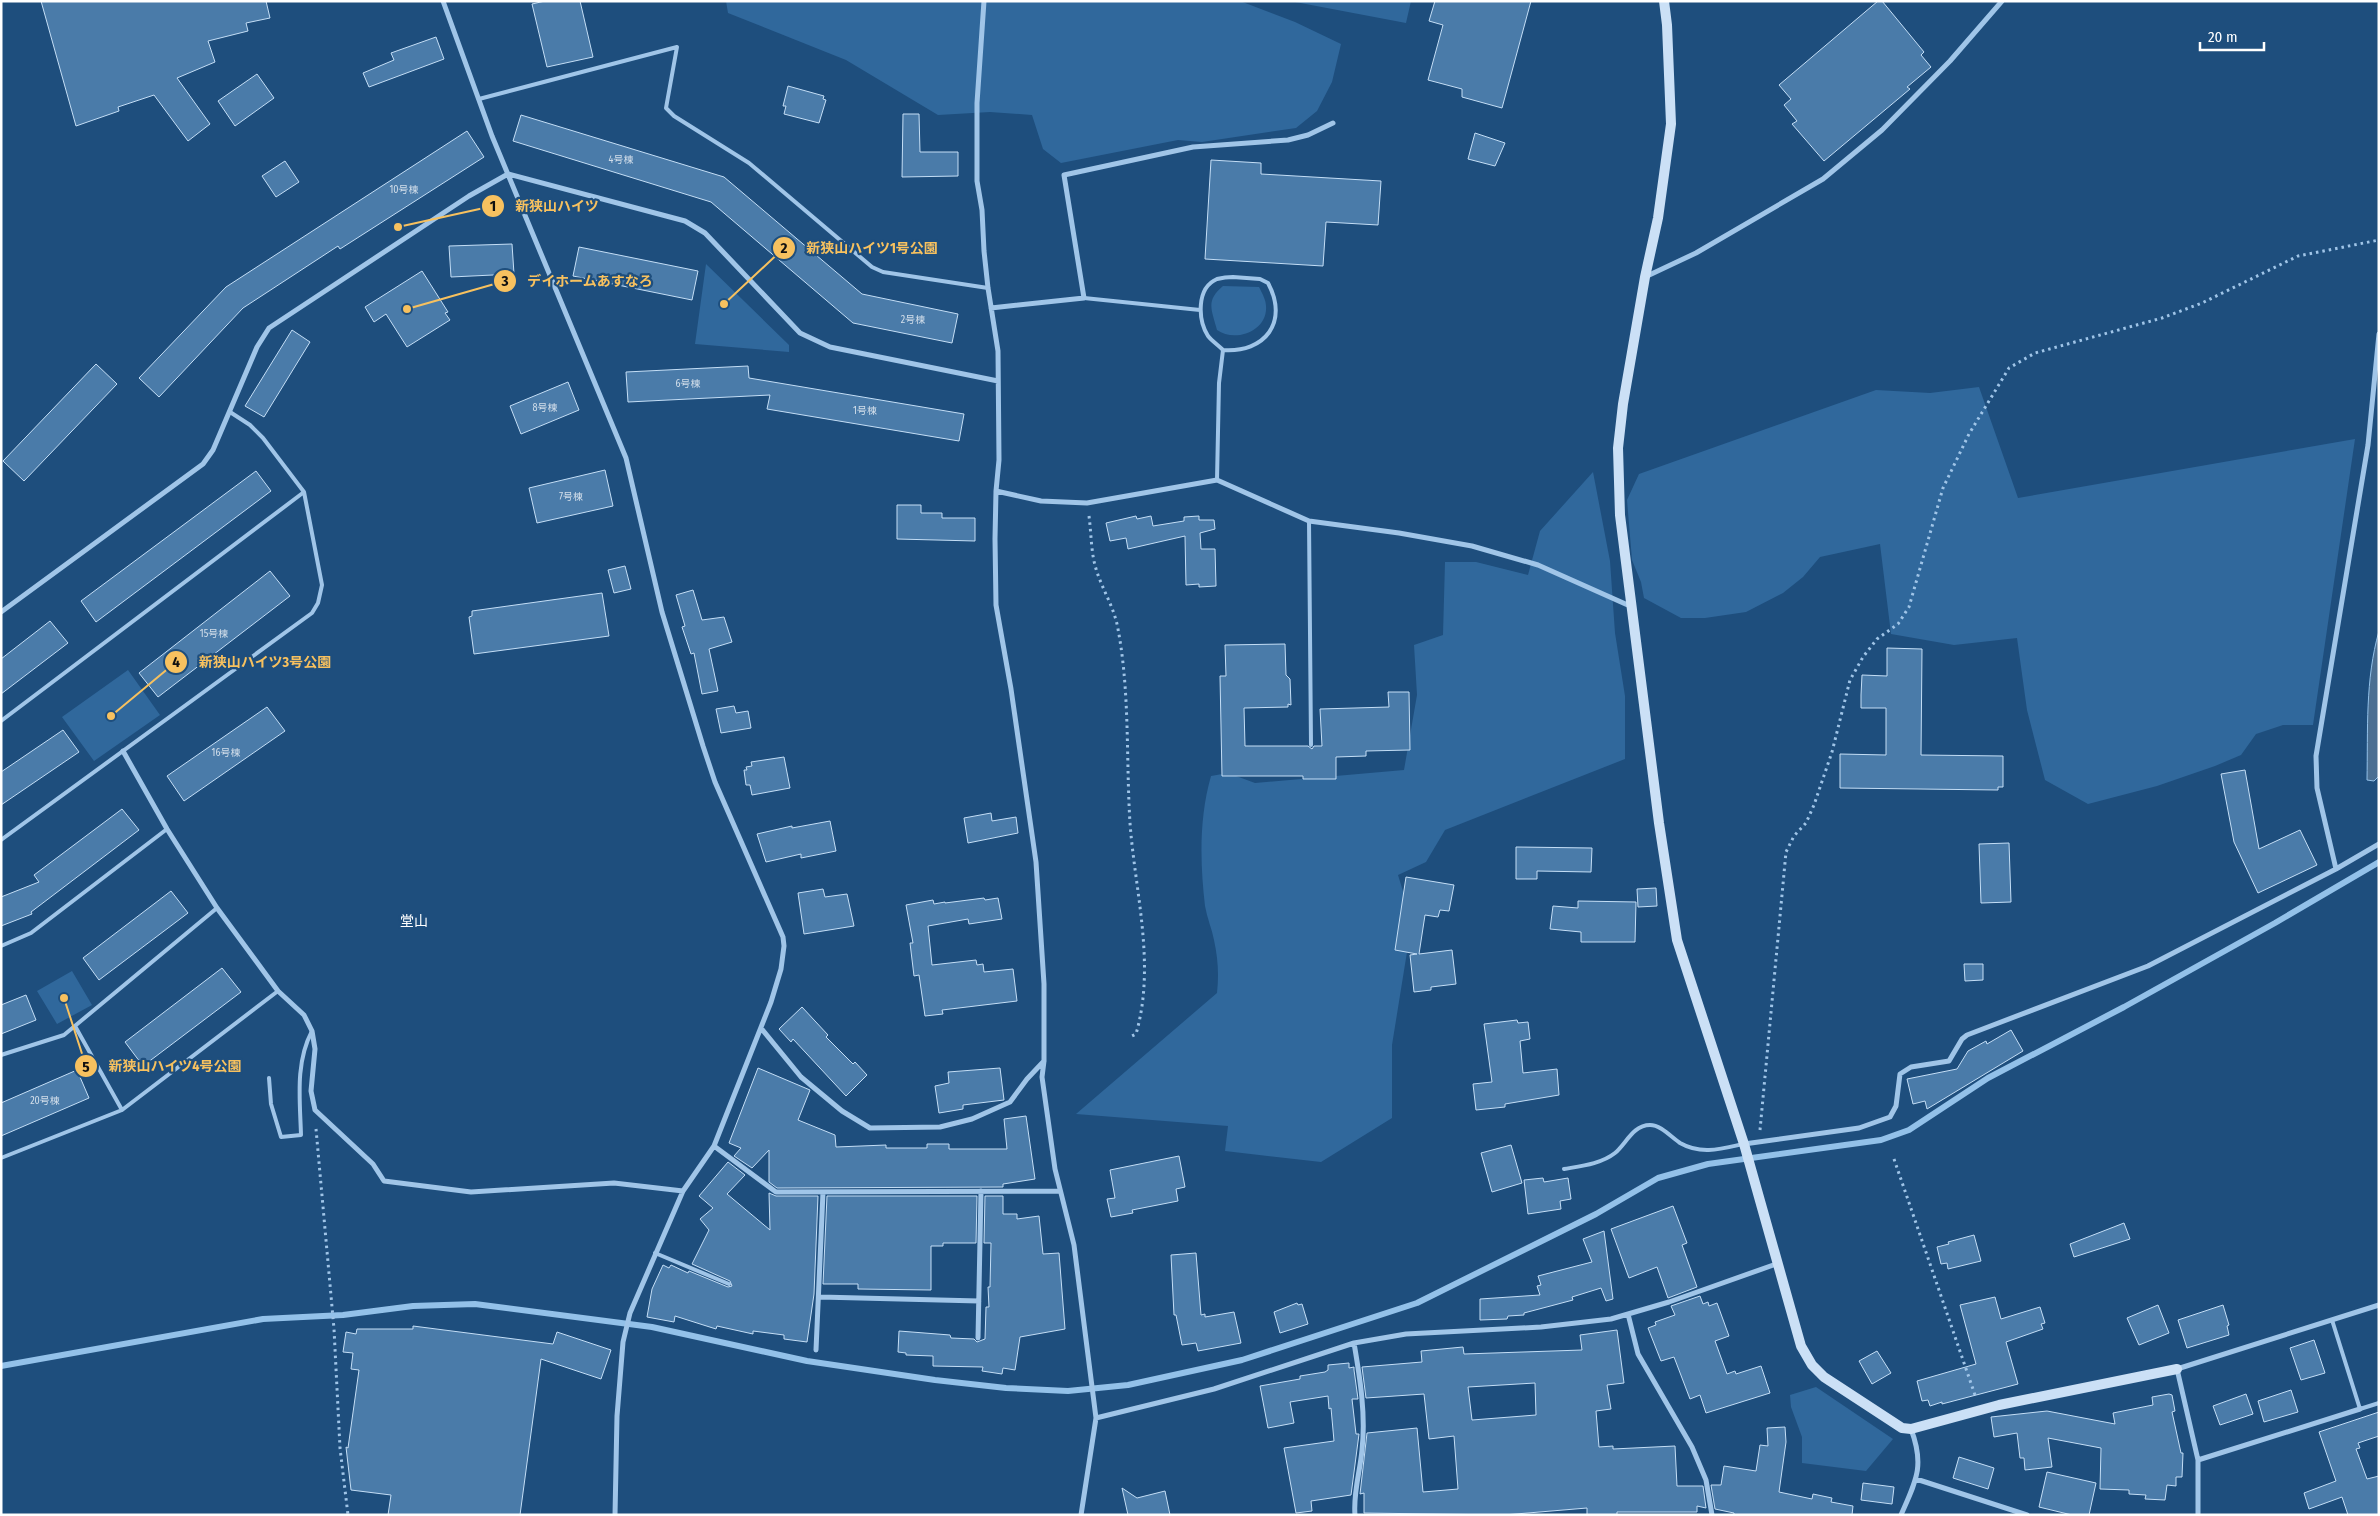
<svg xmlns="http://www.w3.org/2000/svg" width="2380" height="1516" viewBox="0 0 2380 1516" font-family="'Fira Sans Condensed','Noto Sans JP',sans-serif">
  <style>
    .green { fill: #30689c }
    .water { fill: #4b6f92; stroke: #93c1e9 }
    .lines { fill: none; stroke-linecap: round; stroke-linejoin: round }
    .stream { stroke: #93c1e9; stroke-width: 6 }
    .building { fill: #4a7ba9; stroke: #c4def6; fill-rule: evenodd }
    .path { stroke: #a0c5e8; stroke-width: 3; stroke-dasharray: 2.5 4; stroke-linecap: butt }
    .lane { stroke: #a0c5e8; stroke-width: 4 }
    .street { stroke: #a0c5e8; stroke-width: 5 }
    .secondary { stroke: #cbe0f6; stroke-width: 10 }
    .labels { text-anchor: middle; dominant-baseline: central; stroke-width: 4.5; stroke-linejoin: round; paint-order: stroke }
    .number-label { font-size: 10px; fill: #d2deea }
    .neighbourhood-label { font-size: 14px; fill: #fff; stroke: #1e4e7d }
    .leader { fill: none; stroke: #f7c15f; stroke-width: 2 }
    .callout-dot { fill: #f7c15f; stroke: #1e4e7d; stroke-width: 2 }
    .mark-label { font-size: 15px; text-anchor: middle; font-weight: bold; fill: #111 }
    .callout-label { font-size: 14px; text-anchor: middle; font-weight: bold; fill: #f7c15f; stroke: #1e4e7d; stroke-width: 4.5; stroke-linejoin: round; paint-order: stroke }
  </style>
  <rect width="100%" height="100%" fill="#1e4e7d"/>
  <path class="green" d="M726,1H1240L1295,22L1341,44L1332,82L1317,111L1296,128L1202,142L1178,140L1061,163L1043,149L1032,115L990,112L938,115L846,60L728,13Z
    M1290,1H1411L1406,23Z
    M706,264L789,345V352L695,344Z
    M1223,286L1259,287C1262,293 1266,300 1266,306C1268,331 1235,343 1217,330C1212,310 1205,301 1223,286Z
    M1979,387L2018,498L2355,439L2313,725H2283L2256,734L2241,755L2215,766L2157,786L2088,804L2045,780L2027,710L2017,638L1954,645L1891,634L1880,544L1820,557L1803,577L1783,593L1746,612L1705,618H1681L1644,598L1641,582L1632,560L1627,500L1639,474L1876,390L1930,393Z
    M1593,472L1610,561L1615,633L1625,696V759L1445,830L1426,862L1398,875L1412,921L1392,1045V1118L1321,1162L1225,1151L1228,1126L1076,1114L1217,993C1219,975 1218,958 1214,940C1212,929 1207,918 1205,906C1200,863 1199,818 1211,776L1228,773L1255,783L1404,770L1417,695L1414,645L1443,635L1445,562H1476L1528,575L1540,531Z
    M128,670L160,715L94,761L62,717Z
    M72,971L92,1005L57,1024L37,991Z
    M1816,1387L1893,1439L1866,1471L1802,1463V1437L1791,1407L1790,1395Z"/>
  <path class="water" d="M2379,631V776L2374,781L2367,780C2368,730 2365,680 2379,631Z"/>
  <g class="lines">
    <path class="stream" d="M1,1366L263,1319L343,1315L413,1306L475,1304L652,1327L807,1361L935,1380L1006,1388L1068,1391L1128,1385L1242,1360L1417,1303L1596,1214L1658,1178L1708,1164L1881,1140L1909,1130L1988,1078L2124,1007L2275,923L2379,862"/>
  </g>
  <path class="building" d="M41,1H266L270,18L246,23L248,31L208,41L215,62L177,78L210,124L188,141L154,95L118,107L119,111L76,126Z
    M545,1H580L593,57L547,67L532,4Z
    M1435,1H1531L1502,108L1462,97V89L1428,80L1443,25L1429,21Z
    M1878,1H1882L1924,52L1921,55L1931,67L1907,87L1910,89L1824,161L1792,124L1797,121L1784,105L1791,99L1779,85Z
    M436,37L444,59L369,87L363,73L394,60L391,53Z
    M257,74L274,98L235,126L218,101Z
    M788,86L824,96L823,99L826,100L819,123L784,114L786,106H783Z
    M903,114H919L920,152H958V176L902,177Z
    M521,115L724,177L862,294L958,314L952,343L853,323L711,202L513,141Z
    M467,131L484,157L340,249L338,246L243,308L159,397L139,378L226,287Z
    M1475,133L1505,143L1495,166L1468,159Z
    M1211,160L1261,163V174L1381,181L1378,225L1326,222L1323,266L1205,259Z
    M285,161L299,182L276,197L262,176Z
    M512,244L514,274L451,277L449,246Z
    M579,247L698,271L692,300L573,276Z
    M422,271L448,312L445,313L450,320L407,347L386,314L374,322L365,307Z
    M292,330L310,342L264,417L245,406Z
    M96,364L117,384L24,481L3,461Z
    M748,366L749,378L964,414L959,441L767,409L770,395L628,402L626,372Z
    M568,382L579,410L521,434L510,406Z
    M605,470L613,506L537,523L529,488Z
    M256,471L271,491L96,622L81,601Z
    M897,505H921V513H942V518H975V541L897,539Z
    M1136,516L1137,519L1151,516L1153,526L1184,521V517L1199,516V520H1214L1215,529L1200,533L1201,549H1215L1216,586L1199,587V584L1186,585L1185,536L1128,549L1126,538L1110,541L1106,523Z
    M625,566L631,589L614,593L608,570Z
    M270,571L290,596L158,697L139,673Z
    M693,590L702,620L724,617L732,642L709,649L718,691L702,694L694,653L691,654L682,627L685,626L676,595Z
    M602,593L609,636L474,654L469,617L472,616V611Z
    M50,621L68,643L1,694V659Z
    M1285,644L1286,675L1290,679L1291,705L1288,704V707L1244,708L1245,746H1308L1312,749L1314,746H1322L1320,709L1389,707L1388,692H1409L1410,750L1366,751V756L1336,757V779H1303V776H1222L1220,676H1226L1225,645Z
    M1887,648L1922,649L1921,755L2003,756V787H1998V790L1840,788V754L1886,755V708H1861V695L1862,675L1887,676Z
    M734,706L736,713L748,711L751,728L721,733L716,709Z
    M267,707L285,731L184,801L167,776Z
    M63,730L79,752L1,805V772Z
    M784,757L790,788L752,795L750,785H746L744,770H747L746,767L752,766L751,762Z
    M2245,770L2259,849L2300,830L2317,865L2258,893L2234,842L2221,774Z
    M122,809L139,830L31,912L32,914L1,926V897L39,882L34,875Z
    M991,813L992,821L1016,817L1018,833L968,843L964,818Z
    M830,821L836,851L801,858V854L766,862L757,834L792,826V828Z
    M2009,843L2011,902L1981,903L1979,844Z
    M1516,847L1592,848L1591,872L1537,871V879H1516Z
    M1406,877L1454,885L1449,911L1440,910L1438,917L1425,915L1419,954L1452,950L1456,984L1431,987V990L1414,992L1410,955L1417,954L1395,950Z
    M1656,888L1657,906L1638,907L1637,889Z
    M823,889L825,897L847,894L854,926L804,934L798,893Z
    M171,891L188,913L99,980L83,958Z
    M984,898L985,900L998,898L1002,919L969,924L968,919L928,926L932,965L976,960L977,965L983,964L984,972L1013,969L1017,1001L942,1010L943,1014L925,1016L919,975L914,976L910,943H913L906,905L933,900L934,904L945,902V903Z
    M1578,901L1636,902L1635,942H1581V932L1550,929L1553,906L1578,908Z
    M1964,964H1983V980L1965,981Z
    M222,968L241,992L143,1066L125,1042Z
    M26,995L36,1020L1,1034V1005Z
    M802,1007L828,1035L826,1037L853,1064L855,1062L867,1075L846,1096L793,1039L791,1042L779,1029Z
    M1517,1020L1518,1023L1528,1022L1530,1039L1520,1041L1523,1073L1557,1069L1559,1095L1505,1104V1107L1476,1110L1473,1084L1492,1082L1484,1024Z
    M2011,1030L2023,1051L1927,1109L1925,1101L1913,1104L1907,1079L1957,1069L1968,1051L1986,1041L1987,1044Z
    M758,1068L810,1090L798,1120L835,1135L836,1147L886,1145V1148H927V1144H949V1149H1007L1004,1119L1026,1116L1035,1179L1003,1184V1187L777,1188L769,1182V1150L752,1168L734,1156L741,1148L729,1143Z
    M1000,1068L1004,1100L963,1105V1109L939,1113L935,1086L949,1083L948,1072Z
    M77,1070L89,1098L1,1136V1103Z
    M1511,1145L1522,1183L1492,1192L1481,1153Z
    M1179,1156L1185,1187L1176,1189L1178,1201L1132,1210L1133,1213L1111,1217L1107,1199L1115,1198L1110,1170Z
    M728,1162L745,1175L727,1194L770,1230L769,1193L776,1196H818L814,1294L807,1342L784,1339V1335L753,1331V1334L717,1326L716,1329L675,1316L674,1322L647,1317L652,1289L663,1265L669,1268L671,1265L688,1273L689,1271L728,1287L732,1286L730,1281L692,1264L709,1230L700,1219L713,1208L699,1196Z
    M1543,1178L1544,1182L1568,1178L1571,1199L1560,1201L1561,1209L1528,1214L1524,1180Z
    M827,1196H977L976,1243H943V1246H931V1290L858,1289V1284H823Z
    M985,1196H1003V1214H1017V1219L1039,1216L1043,1254L1059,1253L1065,1329L1020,1337L1015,1370L1003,1368L1002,1374L982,1371L983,1367L933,1366V1356L906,1355V1353L898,1352L899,1331L950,1335L951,1338L974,1339L977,1342L985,1339L986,1307H989L988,1287H990L991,1243H984Z
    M1673,1206L1687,1243L1682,1245L1697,1287L1668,1298L1657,1267L1629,1278L1611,1229Z
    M2124,1223L2130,1239L2074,1257L2070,1244Z
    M1604,1231L1613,1299L1606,1301L1601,1288L1572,1297L1573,1300L1524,1313V1315L1508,1316L1507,1319L1480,1320V1299L1540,1295L1537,1286L1541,1285L1538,1276L1592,1262L1583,1239Z
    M1974,1235L1981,1261L1948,1269L1947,1263L1941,1264L1937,1247L1949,1244L1948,1242Z
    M1196,1253L1201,1315L1205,1314V1317L1234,1312L1241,1343L1198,1351L1196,1343L1182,1345L1176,1315H1174L1171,1255Z
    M1700,1296L1703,1304L1708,1302L1709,1306L1717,1303L1729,1336L1715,1341L1727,1374L1735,1371L1736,1374L1761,1366L1770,1393L1706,1413L1700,1395L1690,1399L1674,1357L1661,1361L1648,1328L1656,1325L1655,1322L1675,1315L1671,1306Z
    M1995,1297L2001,1319L2040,1307L2045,1323L2041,1324L2043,1329L2006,1342L2018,1384L1942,1404V1402L1930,1406L1928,1400L1922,1401L1917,1381L1976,1364L1960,1305Z
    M1297,1303L1298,1305L1302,1304L1308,1324L1280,1333L1274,1312Z
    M2158,1305L2169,1333L2139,1345L2127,1318Z
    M2223,1305L2229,1325L2227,1326L2229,1335L2187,1348L2178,1320Z
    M413,1326L553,1344L557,1332L611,1350L601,1379L541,1359L520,1515H388L391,1495L351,1490L346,1447L348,1448L359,1370L351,1369L353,1353L343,1352L346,1332L356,1334L357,1329H413Z
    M1617,1330L1624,1383L1607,1385L1611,1409L1596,1411L1599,1447L1613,1446V1449L1675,1446L1677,1486H1703L1706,1508L1697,1506V1512H1617V1515H1587V1508L1504,1515L1364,1513V1493L1360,1494L1367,1433L1417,1428L1423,1492L1458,1489L1454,1436L1429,1439L1424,1394L1366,1398L1362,1367L1422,1362L1421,1351L1463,1347L1464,1354L1582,1350L1580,1335ZM1535,1383L1536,1415L1472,1420L1468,1387Z
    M2314,1340L2325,1373L2301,1380L2290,1348Z
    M1877,1351L1891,1373L1872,1384L1859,1361Z
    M1349,1363V1368L1354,1367V1370L1358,1399H1352L1356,1434H1359L1351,1495L1311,1501L1312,1511L1296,1513L1284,1448L1334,1441L1331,1408L1329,1409L1328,1396L1290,1402L1294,1423L1268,1428L1260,1386L1300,1379V1376L1325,1372L1328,1370V1365Z
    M2291,1390L2298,1412L2264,1422L2258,1401Z
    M2169,1394L2172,1395L2175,1411L2172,1412L2181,1453H2183L2182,1477H2176V1486L2167,1485L2165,1500L2145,1499L2146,1495L2129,1494V1490L2100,1489L2101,1448L2048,1438L2052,1467L2025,1470L2024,1458H2020L2017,1433L1994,1437L1991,1417L2047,1411L2115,1424L2113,1413L2153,1405L2152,1397Z
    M2246,1394L2253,1414L2220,1425L2213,1406Z
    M2379,1412V1436L2358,1443L2360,1448L2356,1449L2367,1479L2379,1476V1515H2348L2342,1497L2309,1509L2304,1493L2336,1481L2319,1432Z
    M1785,1427L1786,1442L1779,1492L1812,1499L1813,1494L1832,1498L1831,1502L1853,1506L1852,1515H1734V1513L1715,1509L1711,1485H1721L1724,1466L1756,1471L1760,1445L1768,1446L1767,1428Z
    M1959,1457L1994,1468L1988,1489L1953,1478Z
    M2047,1472L2096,1483L2089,1515H2072L2039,1507Z
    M1863,1483L1894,1487L1892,1504L1861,1500Z
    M1122,1488L1137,1498L1165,1491L1170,1515H1128Z"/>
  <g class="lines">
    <path class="path" d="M1089,516C1091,531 1091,547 1094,561C1099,585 1114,605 1118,629C1130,693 1126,759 1130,823C1135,892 1156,965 1136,1034L1130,1037
      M316,1129L334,1329L340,1448L348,1515
      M1760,1130L1786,852L1794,836L1806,823L1814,805L1832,752L1850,680L1863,657L1877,639L1898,624L1909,607L1943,488L1969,434L2009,368L2035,353L2162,318L2202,303L2298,256L2379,240
      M1894,1159L1975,1395"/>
    <path class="lane" d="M479,99L677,47L666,108L674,116L749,163L872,267L883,272L988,288
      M1233,277L1260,279L1268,283C1289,322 1265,353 1223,350C1218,345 1212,341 1208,336C1198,320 1196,288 1217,279C1221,278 1228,277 1233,277Z
      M1084,298L1200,310
      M1217,480L1219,383L1223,350
      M1309,521L1311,745
      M1,721L304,492
      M1,840L312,613L318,603L322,585L304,492L263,438L250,425L230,412
      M1,946L31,933L167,829
      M75,1026L122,1110
      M1,1055L64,1035L217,908
      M269,1078L271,1104L281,1137L301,1135C300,1100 295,1063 312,1031
      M1,1158L122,1110L278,991
      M1564,1169C1581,1166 1601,1164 1615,1153C1626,1144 1633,1125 1650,1125C1661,1125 1671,1137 1680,1143C1701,1155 1721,1149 1743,1144
      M655,1253L729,1284
      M2332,1320L2360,1409L2379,1403"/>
    <path class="street" d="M443,1L492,136L626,458L662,612L703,746L715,782L783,937L784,946L781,969L771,1002L714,1146L683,1191L630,1313L623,1342L617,1416L615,1515
      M984,1L977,103V181L982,210L984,251L988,288L998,351L999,460L996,491L995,539L996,605L1011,689L1036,862L1044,984V1061L1042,1077L1055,1169L1074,1245L1096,1418L1081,1515
      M1645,277L1696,253L1823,179L1882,130L1950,61L2002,1
      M991,308L1084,298L1064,175L1193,147L1288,140L1308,135L1333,123
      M996,491L1041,501L1087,503L1217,480L1309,521L1399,533L1472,546L1538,565L1630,606
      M1,612L203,464L213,450L257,347L269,328L469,196L508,174L685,221L705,233L800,333L830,347L998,381
      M123,751L167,829L217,908L278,991L304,1015L312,1031L315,1049L311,1091L315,1110L373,1164L384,1181L471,1192L614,1183L683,1191
      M2336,869L2317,788L2316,756L2368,445L2379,334
      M761,1028L801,1077L842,1111L870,1128L940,1127L972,1119L1010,1102L1027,1079L1044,1061
      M1744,1144L1859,1128L1890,1117L1896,1106L1900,1074L1911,1067L1949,1061L1962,1039L1967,1035L2148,966L2336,869L2379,844
      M714,1146L776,1192L1060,1191
      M820,1297L979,1301
      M1628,1314L1638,1354L1692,1447L1706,1480L1712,1515
      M978,1338L981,1191
      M1354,1343C1360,1378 1366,1415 1362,1450C1360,1472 1353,1493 1355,1515
      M816,1350L823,1192
      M1096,1418L1214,1389L1354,1343L1406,1334L1541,1327L1611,1319L1669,1302L1779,1263
      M2198,1460L2360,1409
      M1916,1479L2027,1515
      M1901,1515C1916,1481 1925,1466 1911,1429
      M2198,1515V1460L2177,1369L2379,1305"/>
    <path class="secondary" d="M1664,1L1667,25L1671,124L1658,218L1645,277L1623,404L1618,448L1620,515L1659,823L1677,940L1744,1144L1801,1346L1812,1365L1824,1377L1902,1428L1911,1429L1999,1405L2177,1369"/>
  </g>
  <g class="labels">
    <g class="number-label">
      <text x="621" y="160">4号棟</text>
      <text x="404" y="190">10号棟</text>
      <text x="913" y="320">2号棟</text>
      <text x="688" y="384">6号棟</text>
      <text x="545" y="408">8号棟</text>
      <text x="865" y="411">1号棟</text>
      <text x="571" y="497">7号棟</text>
      <text x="214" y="634">15号棟</text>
      <text x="226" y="753">16号棟</text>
      <text x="45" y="1101">20号棟</text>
    </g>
    <g class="neighbourhood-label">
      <text x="414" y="921">堂山</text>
    </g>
  </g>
  <path class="leader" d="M398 227L493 206M724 304L784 248M407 309L505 281M111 716L176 662M64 998L86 1066"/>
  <g class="callout-dot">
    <circle cx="398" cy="227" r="5"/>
    <circle cx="724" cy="304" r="5"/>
    <circle cx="407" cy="309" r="5"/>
    <circle cx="111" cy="716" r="5"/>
    <circle cx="64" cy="998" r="5"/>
    <circle cx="493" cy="206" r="12"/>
    <circle cx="784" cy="248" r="12"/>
    <circle cx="505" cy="281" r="12"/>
    <circle cx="176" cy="662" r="12"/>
    <circle cx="86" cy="1066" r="12"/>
  </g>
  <g class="mark-label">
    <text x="493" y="211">1</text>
    <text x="784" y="253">2</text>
    <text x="505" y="286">3</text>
    <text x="176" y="667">4</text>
    <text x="86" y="1072">5</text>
  </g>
  <g class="callout-label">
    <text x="557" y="211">新狭山ハイツ</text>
    <text x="872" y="253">新狭山ハイツ1号公園</text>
    <text x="590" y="286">デイホームあすなろ</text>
    <text x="265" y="667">新狭山ハイツ3号公園</text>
    <text x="175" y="1071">新狭山ハイツ4号公園</text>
  </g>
  <rect width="2380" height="1516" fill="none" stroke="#ffffff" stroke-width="5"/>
  <path d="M2200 42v8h64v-8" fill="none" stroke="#ffffff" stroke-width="2.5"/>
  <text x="2208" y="42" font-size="15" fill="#ffffff" stroke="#1e4e7d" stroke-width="4" paint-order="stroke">20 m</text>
</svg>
